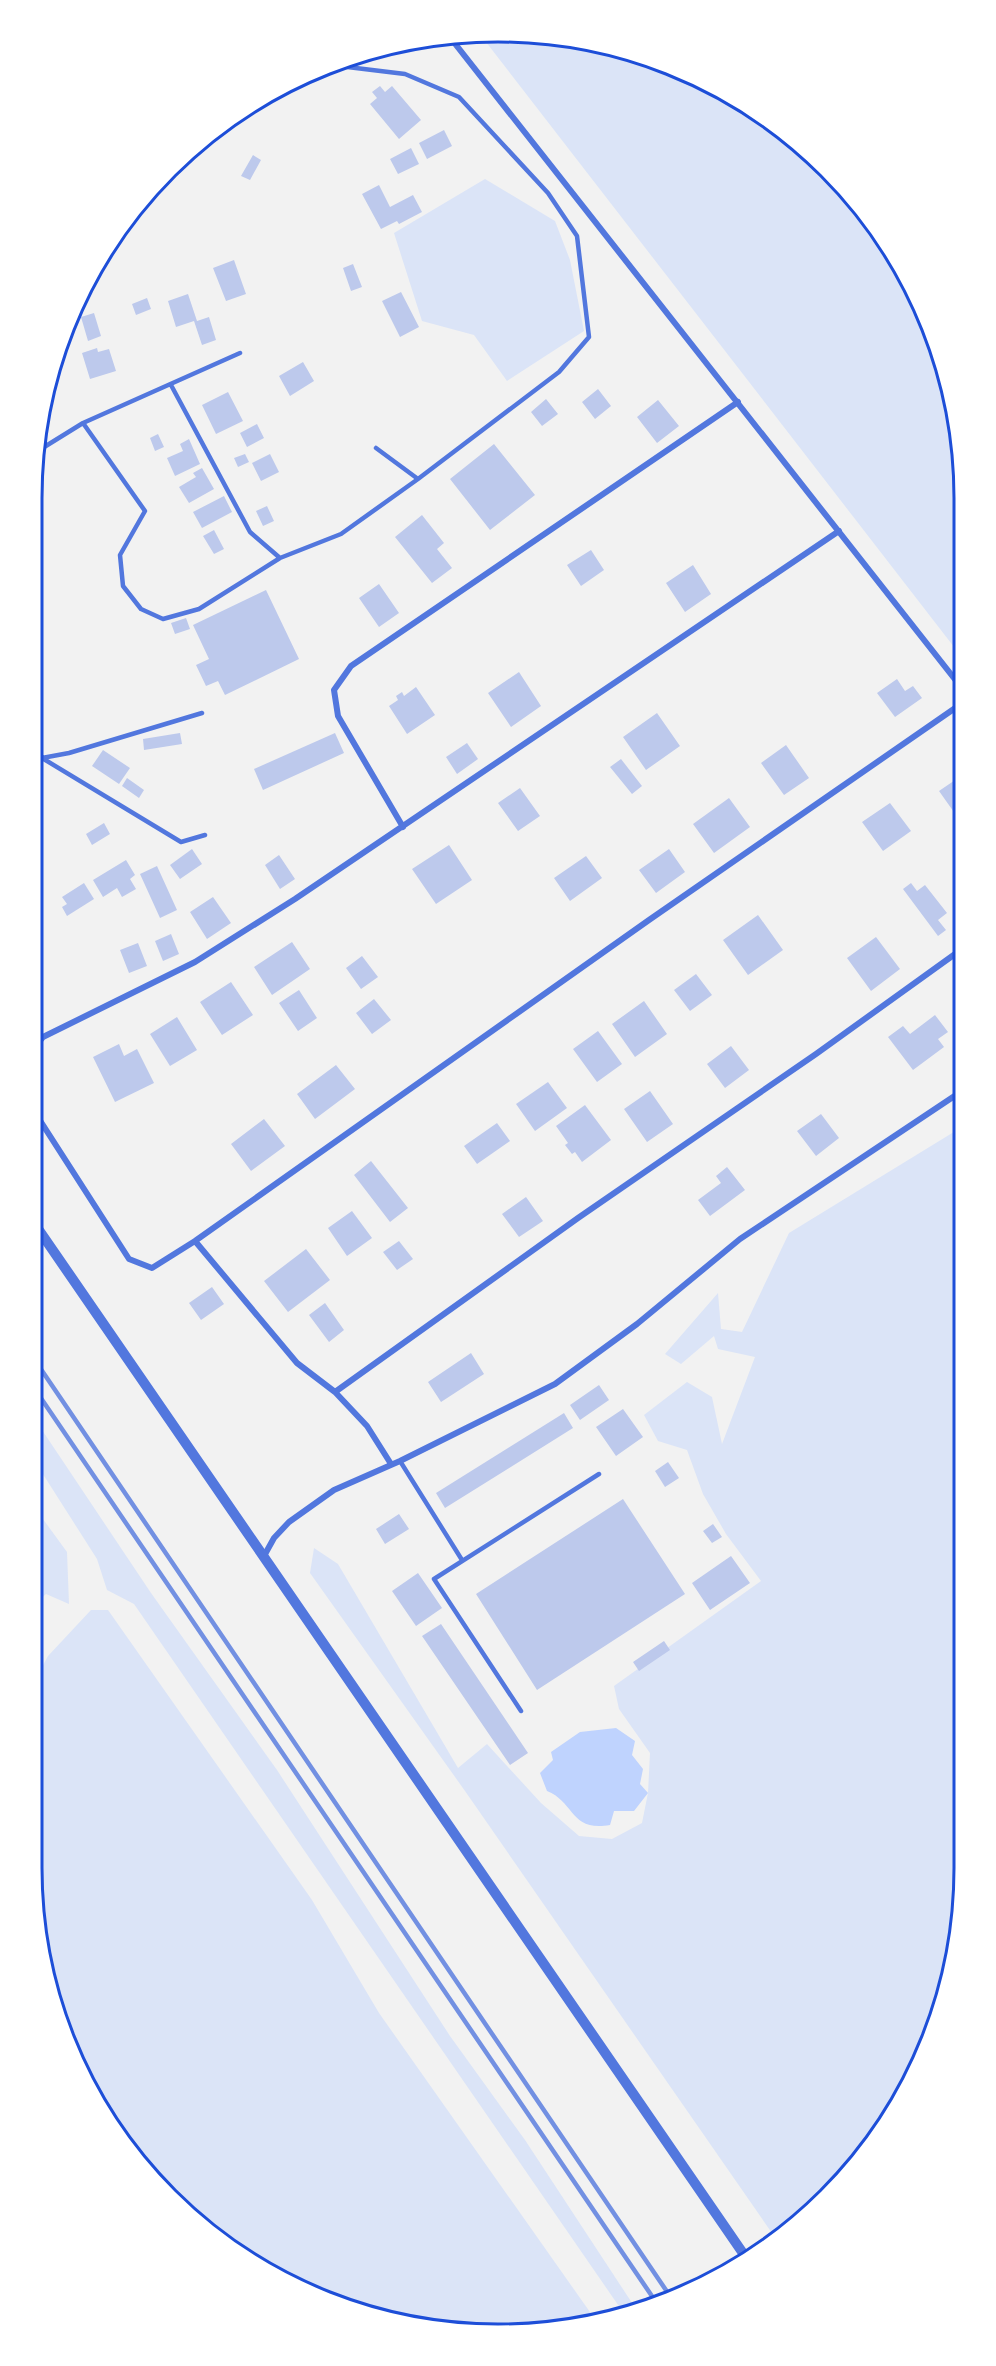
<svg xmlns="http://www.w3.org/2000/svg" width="996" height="2366" viewBox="0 0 996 2366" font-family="'PT Sans Narrow',sans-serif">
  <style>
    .green { fill: #dbe4f7 }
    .water { fill: #bfd3fe }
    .building { fill: #bdc9ec }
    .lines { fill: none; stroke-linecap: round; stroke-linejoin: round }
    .service { stroke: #5277de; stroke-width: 4.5 }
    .minor { stroke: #5277de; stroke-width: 6 }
    .tertiary { stroke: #5277de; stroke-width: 10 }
    .rail { stroke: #7290e2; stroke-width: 4.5 }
    .rim { fill: none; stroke: #1d4ed8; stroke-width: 3 }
  </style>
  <rect width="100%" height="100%" fill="#f2f2f2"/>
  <path class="green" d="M479,33L559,36L648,56L782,128L868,214L929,319L960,437L961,656Z
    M485,179L555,221L570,260L584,331L507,381L474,335L422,321L394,233Z
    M962,1127L964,1868L940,2018L902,2101L849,2175L774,2236L465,1791L310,1573L314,1548L338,1564L458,1768L487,1744L541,1803L579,1836L612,1839L642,1823L648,1793L650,1753L619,1709L614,1686L761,1581L726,1534L703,1494L687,1450L658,1441L644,1415L687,1382L712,1397L722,1444L755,1357L718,1349L714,1336L681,1364L665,1354L718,1293L721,1329L742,1332L789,1233Z
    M32,1415L151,1593L277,1770L450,2036L525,2140L638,2312L625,2315L134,1604L107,1590L97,1559L32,1457Z
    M32,1504L67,1552L69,1604L46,1594L32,1607Z
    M91,1610H108L312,1900L379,2013L597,2322L559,2330L407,2326L265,2272L147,2175L94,2101L56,2018L32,1868V1686L48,1656Z"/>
  <path class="water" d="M616,1728L635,1741L632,1755L643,1769L640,1784L648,1793L634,1811H614L610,1825C570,1832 575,1802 547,1791L540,1773L553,1760L551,1752L580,1732Z"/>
  <path class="building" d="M380,86L385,92L392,86L421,120L399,139L370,104L377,98L372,92Z
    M444,130L452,146L427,159L419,143Z
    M411,148L419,164L398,174L390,159Z
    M253,155L261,160L250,180L241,176Z
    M379,185L390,207L413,195L422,212L399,224L397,221L381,229L362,194Z
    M234,260L246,294L226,301L213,268Z
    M353,264L362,287L351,291L343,268Z
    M401,292L419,327L400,337L382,301Z
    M188,294L197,321L209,317L216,340L202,345L194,321L176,327L168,301Z
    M147,298L151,309L136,315L132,304Z
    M94,313L101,336L88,341L81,317Z
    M68,322L72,335L66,338L69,346L56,350Z
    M97,348L98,352L109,349L116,371L90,379L82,353Z
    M303,362L314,381L290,396L279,376Z
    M598,389L611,406L595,419L582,402Z
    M228,392L243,421L216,434L202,405Z
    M546,399L558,414L542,426L531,412Z
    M658,400L679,426L657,443L637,417Z
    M257,424L264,438L247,447L240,433Z
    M158,434L164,447L155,451L150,438Z
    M189,439L200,464L175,476L167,458L183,451L180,444Z
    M494,444L535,495L490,530L450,479Z
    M245,454L249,462L238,467L234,458Z
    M270,454L279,472L261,481L252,463Z
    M202,468L214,489L189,503L179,487L196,477L193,473Z
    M224,496L232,512L202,528L193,512Z
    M267,506L274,521L263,526L256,511Z
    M422,515L444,543L437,549L452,568L432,583L395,537Z
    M214,530L224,549L214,554L203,536Z
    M591,550L604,570L581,586L567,565Z
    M693,565L711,594L685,612L666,583Z
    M379,584L399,613L379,627L359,598Z
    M266,590L299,659L225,695L218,681L206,686L196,665L209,659L193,625Z
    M186,618L190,629L175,634L171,623Z
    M519,672L541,706L511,727L488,693Z
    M897,679L905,691L913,686L922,698L895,717L877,693Z
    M416,687L435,715L407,734L389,706L398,700L396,696L402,692L404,696Z
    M657,713L680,746L646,770L623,737Z
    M180,733L182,744L144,750L143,739Z
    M335,733L344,753L263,790L254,769Z
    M467,743L478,759L457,774L446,757Z
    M786,745L809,778L784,795L761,763Z
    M103,750L130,768L119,784L92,766Z
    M621,759L642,786L632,794L610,767Z
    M961,776L962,811L956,815L939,791Z
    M127,778L144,790L139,798L122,786Z
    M520,788L540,816L518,831L498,803Z
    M729,798L750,827L714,853L693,824Z
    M890,803L911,831L883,851L862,822Z
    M104,823L110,834L92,845L86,834Z
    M449,845L472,880L436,904L412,869Z
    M192,849L202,864L180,879L170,865Z
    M669,849L685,872L656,893L639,870Z
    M279,855L295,879L280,889L265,865Z
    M586,856L602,878L570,901L554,878Z
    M126,860L135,875L130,879L136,889L122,897L117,888L103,897L93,880Z
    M157,866L177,910L160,918L140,874Z
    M84,883L94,899L67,916L62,907L67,904L62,897Z
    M911,883L917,891L925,885L947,913L938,920L946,930L938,936L903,889Z
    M213,897L231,923L207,939L190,912Z
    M758,915L783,950L748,975L723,940Z
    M171,934L179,954L163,961L155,941Z
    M876,937L900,969L871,991L847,958Z
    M292,942L310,969L272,995L254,967Z
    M138,943L147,966L129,973L120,950Z
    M362,956L378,977L361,989L346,968Z
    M696,974L712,995L690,1011L674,990Z
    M231,982L253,1015L222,1035L200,1002Z
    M299,990L317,1018L298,1031L279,1003Z
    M374,999L391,1020L372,1034L356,1013Z
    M644,1001L667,1034L635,1057L612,1024Z
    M935,1015L948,1032L938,1039L944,1047L913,1070L888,1037L903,1026L910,1034Z
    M177,1017L197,1050L170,1066L150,1034Z
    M598,1031L622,1064L597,1082L573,1049Z
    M119,1044L124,1056L137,1049L154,1083L115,1102L93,1057Z
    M731,1046L749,1070L725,1088L707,1064Z
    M336,1065L355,1089L315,1119L297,1094Z
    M548,1082L567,1108L535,1131L516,1104Z
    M650,1091L673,1124L647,1142L624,1109Z
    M585,1105L611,1140L582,1162L575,1152L572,1154L565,1145L568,1143L556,1126Z
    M821,1114L839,1138L816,1156L797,1131Z
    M264,1119L285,1146L251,1171L231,1144Z
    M497,1123L510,1141L477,1164L464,1146Z
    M371,1161L408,1208L390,1222L354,1175Z
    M727,1167L745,1190L710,1216L698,1200L721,1183L716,1176Z
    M526,1197L543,1221L519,1237L502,1214Z
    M352,1211L372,1238L347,1256L328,1228Z
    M399,1241L413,1259L397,1270L383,1252Z
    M306,1249L330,1280L288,1312L264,1281Z
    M212,1287L224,1304L201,1320L189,1303Z
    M325,1303L344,1330L329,1342L309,1315Z
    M471,1353L484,1374L441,1402L428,1382Z
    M599,1385L609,1400L580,1420L570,1405Z
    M623,1409L643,1437L616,1456L596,1427Z
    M564,1413L573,1428L445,1508L436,1493Z
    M668,1462L679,1478L665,1487L655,1471Z
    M623,1499L685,1594L537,1690L476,1594Z
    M399,1514L409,1529L385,1544L376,1529Z
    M713,1524L722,1537L712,1543L703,1531Z
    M731,1556L750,1583L710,1610L692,1583Z
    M418,1573L442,1608L416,1626L392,1591Z
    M441,1624L528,1753L510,1765L422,1636Z
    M664,1641L670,1650L639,1671L633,1662Z"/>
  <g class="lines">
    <path class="service" d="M171,385L250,532L280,558
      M83,423L145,511L120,555L123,586L141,609L163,619L199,609L280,558L341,534L418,479L559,372L589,337L577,236L548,193L459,97L405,74L331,65
      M376,448L418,479
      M41,449L83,423L240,353
      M42,758L181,842L205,835
      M42,758L69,753L202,713
      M400,1461L462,1560
      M521,1711L434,1579L599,1474"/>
    <path class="minor" d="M449,36L961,687
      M39,450L41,449L40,446
      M32,763L42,758
      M403,827L338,716L334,690L351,666L738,402
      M32,1050L43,1037L195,962L295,899L839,531
      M32,1108L129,1259L152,1268L195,1241L649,920L961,704
      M195,1241L297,1363L335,1392L367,1426L391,1464
      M335,1392L578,1218L816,1054L962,949
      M264,1556L274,1538L289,1522L334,1490L400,1461L555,1384L637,1324L740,1239L962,1091"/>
    <path class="tertiary" d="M32,1220L747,2259"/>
    <path class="rail" d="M32,1356L672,2299
      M32,1385L658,2305"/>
  </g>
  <path d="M0 0H996V2366H0ZM498 42H498A456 456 0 0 1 954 498V1868A456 456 0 0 1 498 2324H498A456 456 0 0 1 42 1868V498A456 456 0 0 1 498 42Z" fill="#fff" fill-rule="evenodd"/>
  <path class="rim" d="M498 42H498A456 456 0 0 1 954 498V1868A456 456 0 0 1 498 2324H498A456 456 0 0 1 42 1868V498A456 456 0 0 1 498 42Z"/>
</svg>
